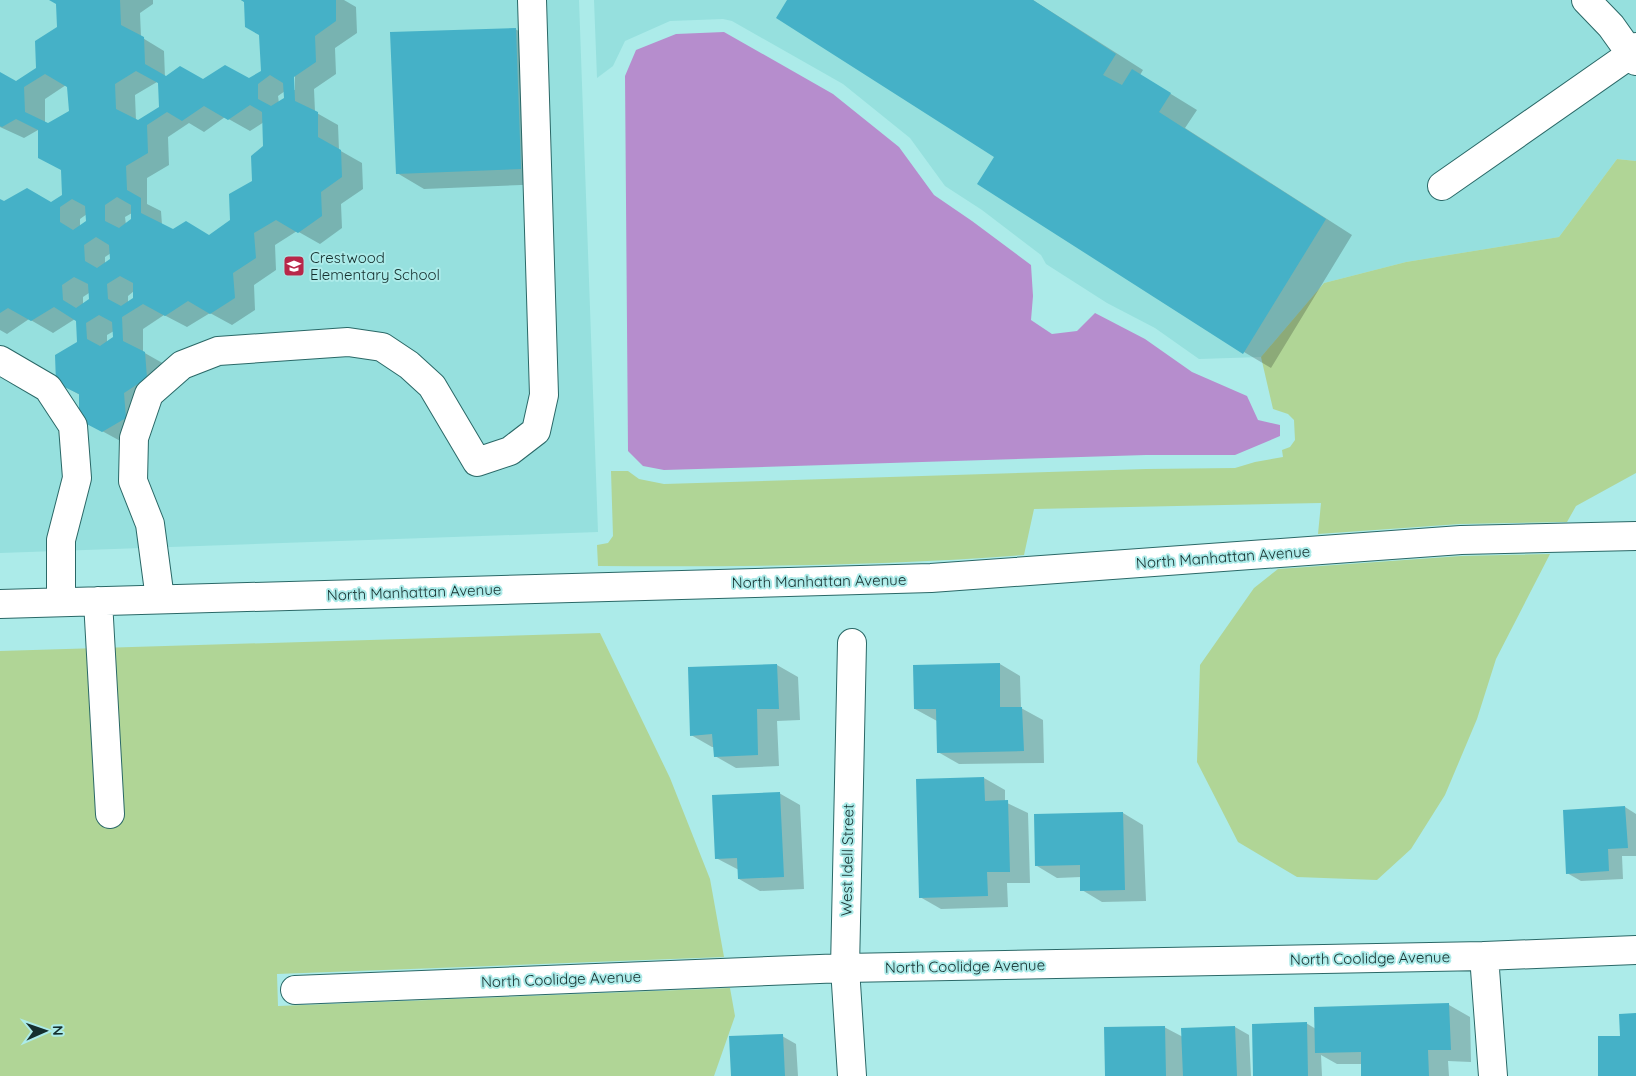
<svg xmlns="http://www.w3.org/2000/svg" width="1636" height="1076" viewBox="0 0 1636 1076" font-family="Quicksand,sans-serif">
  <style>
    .built { fill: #96e0de }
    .green { fill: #b0d596 }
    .water { fill: #b68dcd }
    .shadow { fill: #0003; fill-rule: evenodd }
    .building { fill: #45b1c7; fill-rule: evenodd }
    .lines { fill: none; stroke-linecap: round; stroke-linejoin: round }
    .minor-casing { stroke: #2a6867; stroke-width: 30 }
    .minor { stroke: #fff; stroke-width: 28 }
    .labels { text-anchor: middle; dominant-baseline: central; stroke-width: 4; stroke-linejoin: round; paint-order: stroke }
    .poi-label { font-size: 15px; fill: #152f2e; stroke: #acebe9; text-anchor: start }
    .street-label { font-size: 15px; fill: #152f2e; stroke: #acebe9 }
  </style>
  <rect width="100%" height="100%" fill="#acebe9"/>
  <path class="built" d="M0,0H579L598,532L0,553Z
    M594,0H1636V161L1617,159L1559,237L1406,262L1324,283L1261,357L1199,359L1155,328L1107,303L1046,264L1041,255L982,210L945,186L910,138L843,84L732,21L723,19L670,21L625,41L613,66L597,78Z"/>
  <path class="green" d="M1617,159L1636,161V473L1576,506L1567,522L1460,524L1318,534L1321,503L1034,509L1024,555C882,566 740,567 598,566L597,545L608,543L613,536L611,471H628L639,479L664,484L1146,469L1235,468L1255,462L1283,457L1282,450L1290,447L1295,440L1294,420L1288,414L1273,409L1261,357L1324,283L1406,262L1559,237Z
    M1550,554L1496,659L1477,719L1445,795L1411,849L1377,880L1297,877L1238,842L1197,762L1200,665L1254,588L1278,569L1461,556Z
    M600,633L670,778L710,879L724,957L277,974L278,1006L730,988L735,1016L714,1076H0V651Z"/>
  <path class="water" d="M724,32L833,94L899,147L934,195L972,221L1031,265L1033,296L1031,320L1052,334L1077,331L1095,313L1145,339L1192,372L1247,396L1258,420L1280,425V436L1235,455H1146L664,470L643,466L628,451L625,76L636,50L676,34Z"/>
  <path class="shadow" d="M52,0H153V4L140,13L141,37L164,51L165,78L203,80H249L262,72L261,34L246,3L241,0H344L356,7L357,33L335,48L336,74L314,89L315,112L338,125L339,150L362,163L363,189L341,204L342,228L320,244L297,231L275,245L276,270L254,285L255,310L232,325L210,313L187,327L164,315L143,329V352L166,365L124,443L102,431L80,395L57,382L78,343L77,320L75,319L53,333L29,319L7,334L0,330V200L4,202L51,203L64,196L63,170L39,130H38L24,138L0,127V73L16,82L38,68L58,27L57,3ZM292,71H295V90H293ZM157,82L159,83L160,108L138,122L136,121L135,95ZM66,85L69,86L70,111L48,125L45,124V99ZM285,91V98L279,103L278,96ZM225,117L250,131L264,122V147L253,182L232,221L209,236L173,231L162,225L161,211L147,204V178L169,165L168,137L189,123L204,132ZM132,213V220L126,225L125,217ZM87,214V222L80,226V219ZM111,253V260L105,264V257ZM134,291L135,299L128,303V296ZM89,293L90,300L83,304V297ZM114,331V338L107,343V335Z
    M789,0H1033L1143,70L1140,75L1197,110L1185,128L1352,235L1271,368L1244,352L996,157Z
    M515,29L542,44L547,184L424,189L397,173Z
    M1000,664L1020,676L1021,708L1043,720L1044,763L959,764L938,752L937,721L915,709Z
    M777,665L798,677L800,720L777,721L779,766L736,768L715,756L714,747H712L691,735L689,668Z
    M984,778L1005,790V802L1028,813L1030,883H1007L1008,907L941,909L920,897L917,780Z
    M779,793L800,805L804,889L760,891L739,879V870L716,858Z
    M1625,807L1636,814V856H1622L1623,879L1581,881L1567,873L1565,811Z
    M1123,813L1143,825L1146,901L1102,902L1082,890L1081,877L1057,878L1037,866Z
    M1449,1005L1470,1017L1471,1062L1448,1061L1449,1076H1362V1064H1337L1321,1055L1322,1076H1255L1306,1023L1316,1029Z
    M1164,1027L1183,1037L1235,1027L1249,1035L1251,1076H1106Z
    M782,1036L796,1044L798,1076H732Z"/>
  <path class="building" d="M49,0H120L121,25L144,37L145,64L166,76L180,66L203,79L225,65L249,78L261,71L259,35L245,27L244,2L241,0H336V21L315,36L316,62L294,77L295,101L318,112V137L341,150L342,177L321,192L322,216L298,233L276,220L254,233L256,258L233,273L235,298L210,314L188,301L165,316L143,304L122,317L123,341L145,352L147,378L124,393L126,418L102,432L79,420V394L56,383L55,355L77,342L76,321L54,307L31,321L8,308L0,313V199L4,201L27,188L51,202L62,195L61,170L38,158V130L16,119L2,127L0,126V72L16,81L36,68L35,41L57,27L56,4ZM136,71L158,83L159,107L138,120L116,109L115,84ZM45,74L67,87L69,111L48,123L25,112L24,87ZM270,75L283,83L284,98L271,106L258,99V84ZM250,105L262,112L263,146L251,156L252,181L229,194L230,220L209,235L186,221L173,229L141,213V198L127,190L126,166L148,153L147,125L167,112L182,121L204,106L228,120ZM117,197L131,205V219L119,228L105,221V205ZM72,199L85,206L86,221L73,230L60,222V207ZM96,237L109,245L110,259L97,268L85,261L84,245ZM120,276L133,283V298L121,306L108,299L107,284ZM74,277L88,284L89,299L76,308L63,300L62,285ZM99,315L112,322L113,337L100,346L87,339L86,323Z
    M787,0H1033L1116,54L1103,75L1122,85L1132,69L1171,93L1159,112L1326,219L1243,354L977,184L994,157L776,18Z
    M516,28L521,169L396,174L390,32Z
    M1000,663V707H1022L1024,751L937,753L936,709H914L913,665Z
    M777,664L779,709H757L758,755L714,757L712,734L690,736L688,667Z
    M984,777L985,801L1008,800L1010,872H987L988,896L919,898L916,779Z
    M780,792L784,877L738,879L737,858L715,859L712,795Z
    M1625,806L1628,848L1608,849L1609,871L1566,874L1563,810Z
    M1123,812L1125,890L1080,891V865L1035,866L1034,814Z
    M1449,1003L1451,1050H1428L1429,1076H1361V1052L1315,1053L1314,1007Z
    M1636,1013V1076H1598V1036H1620L1619,1014Z
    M1307,1022L1308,1076H1253L1252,1024Z
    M1165,1026L1166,1076H1105L1104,1027Z
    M1235,1026L1237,1076H1183L1181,1028Z
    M783,1034L785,1076H731L729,1036Z"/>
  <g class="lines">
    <g class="minor-casing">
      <path id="minor" d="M1586,0L1611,26L1636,61
        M1442,186L1631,54L1636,47
        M0,360L48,388L73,426L77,478L61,540V602
        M160,599L150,524L133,481L134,438L149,394L182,365L218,351L348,342L382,347L409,365L432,386L477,462L510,451L536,431L544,395L532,0
        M98,601L110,814
        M0,604L931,578L1461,540L1636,536
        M852,643L845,968L852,1076
        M1484,956L1493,1076
        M295,990L845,968L1484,956L1636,950"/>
    </g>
    <use href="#minor" class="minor"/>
  </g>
  <defs>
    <g id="school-square" transform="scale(1.125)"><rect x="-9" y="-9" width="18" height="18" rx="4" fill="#b82749" stroke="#acebe9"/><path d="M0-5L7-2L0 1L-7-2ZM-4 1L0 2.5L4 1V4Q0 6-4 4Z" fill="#fff"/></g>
  </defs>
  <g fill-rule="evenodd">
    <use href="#school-square" x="294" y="266"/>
  </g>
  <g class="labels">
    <g class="poi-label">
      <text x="310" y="257">Crestwood<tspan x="310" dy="17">Elementary School</tspan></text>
    </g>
    <g class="street-label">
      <text transform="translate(1223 557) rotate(-4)">North Manhattan Avenue</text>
      <text transform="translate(819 581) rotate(-1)">North Manhattan Avenue</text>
      <text transform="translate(414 592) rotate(-2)">North Manhattan Avenue</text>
      <text transform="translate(847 860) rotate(-89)">West Idell Street</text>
      <text transform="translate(1370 958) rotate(-1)">North Coolidge Avenue</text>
      <text transform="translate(965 966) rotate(-1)">North Coolidge Avenue</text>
      <text transform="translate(561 979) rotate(-2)">North Coolidge Avenue</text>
    </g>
  </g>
  <g transform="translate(45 1031) rotate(88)" stroke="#acebe9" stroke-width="4" paint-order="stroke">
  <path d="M0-4L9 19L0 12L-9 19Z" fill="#152f2e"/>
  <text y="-8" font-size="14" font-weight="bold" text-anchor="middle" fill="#152f2e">N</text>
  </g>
</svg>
